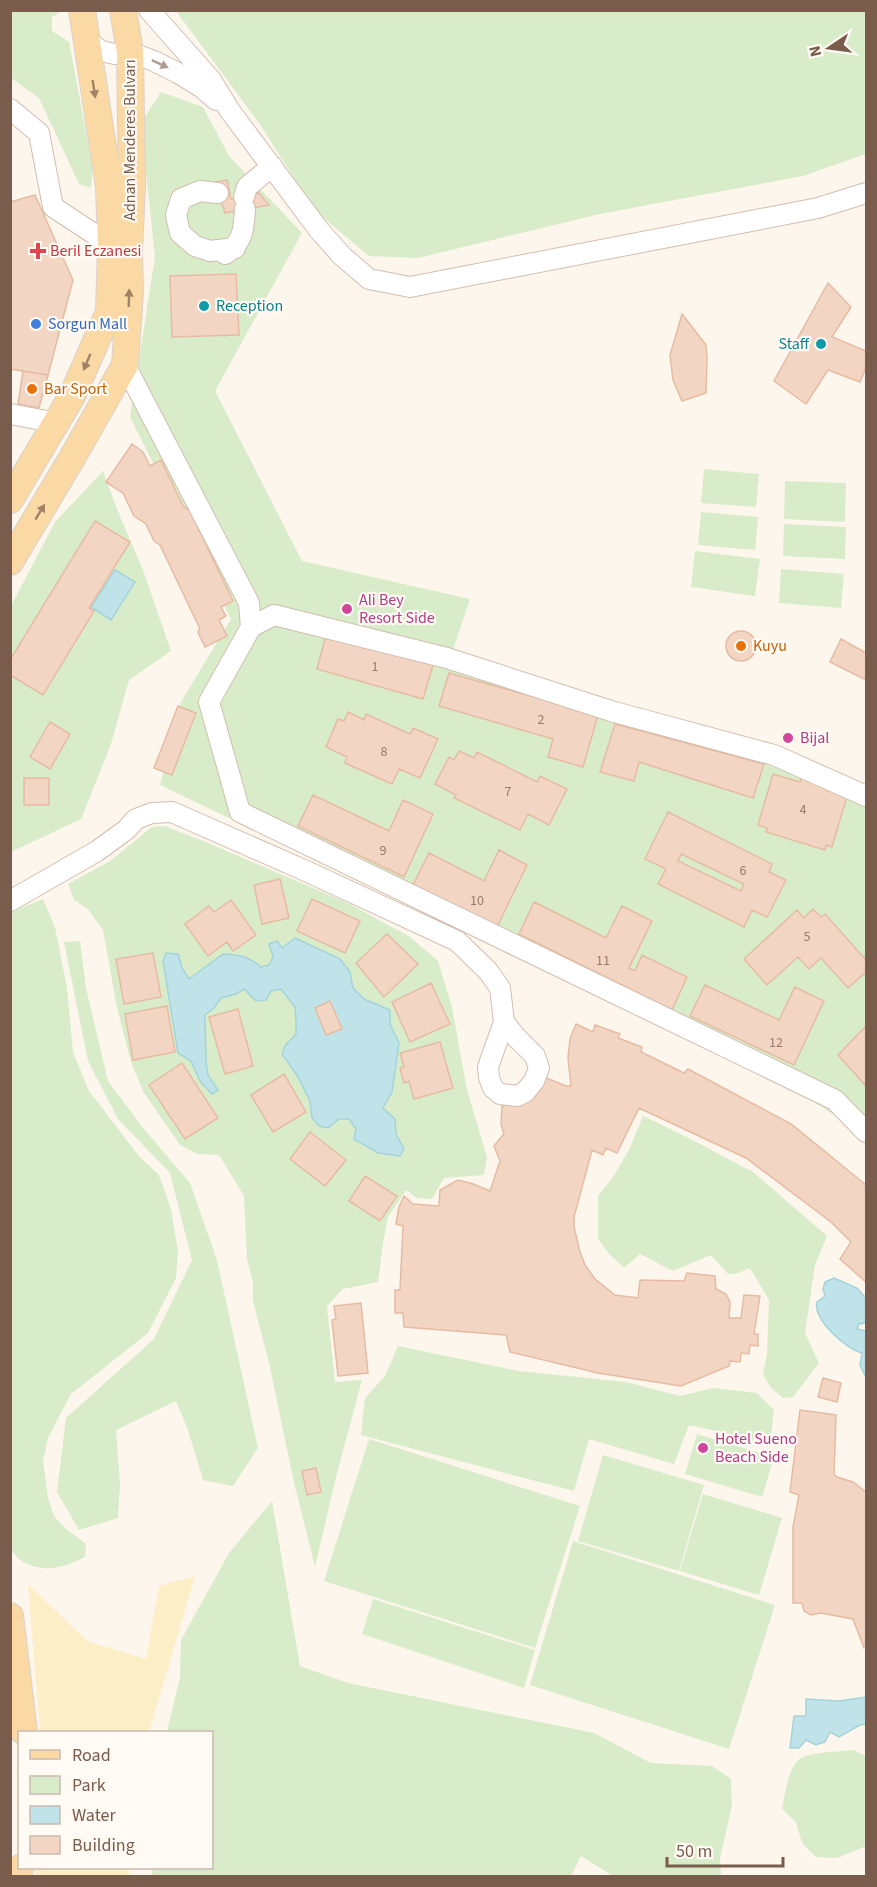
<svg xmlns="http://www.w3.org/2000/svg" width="877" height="1887" viewBox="0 0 877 1887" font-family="'Source Sans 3',sans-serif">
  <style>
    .green { fill: #d8ecc9 }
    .sand { fill: #fcefc7 }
    .water { fill: #bfe3e8; stroke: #a5d3da; stroke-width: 1.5 }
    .building { fill: #f3d5c3; stroke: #e6bba3; stroke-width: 1.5; fill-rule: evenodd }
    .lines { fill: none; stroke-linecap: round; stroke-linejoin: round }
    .minor-casing { stroke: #d1beb0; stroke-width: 22 }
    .major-casing { stroke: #dad1cd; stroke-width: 28 }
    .minor { stroke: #fff; stroke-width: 20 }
    .major { stroke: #fbd9a5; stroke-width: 26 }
    .oneway { fill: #af9d94 }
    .oneway2 { fill: #a18267 }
    .health-dot { fill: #e0444e; stroke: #fffaf3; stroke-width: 2 }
    .culture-dot { fill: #0f9aa8; stroke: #fffaf3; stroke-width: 2 }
    .shop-dot { fill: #3f7fe0; stroke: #fffaf3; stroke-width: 2 }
    .food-dot { fill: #e8710a; stroke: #fffaf3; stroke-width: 2 }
    .hotel-dot { fill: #d1479c; stroke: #fffaf3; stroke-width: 2 }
    .labels { text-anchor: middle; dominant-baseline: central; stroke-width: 4.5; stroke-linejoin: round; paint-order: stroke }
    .number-label { font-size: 14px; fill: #987a6a }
    .street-label { font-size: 16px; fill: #7a5c4d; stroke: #fffaf3 }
    .health-label { font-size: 16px; fill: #be3a42; stroke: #fffaf3; text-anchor: start }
    .culture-label { font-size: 16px; fill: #0d838f; stroke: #fffaf3; text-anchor: start }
    .shop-label { font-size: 16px; fill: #366cbe; stroke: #fffaf3; text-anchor: start }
    .food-label { font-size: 16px; fill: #c56008; stroke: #fffaf3; text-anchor: start }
    .hotel-label { font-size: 16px; fill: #b23c85; stroke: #fffaf3; text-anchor: start }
  </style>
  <rect width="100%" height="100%" fill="#fdf6ec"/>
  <path class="green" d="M11,10L62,11L52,17V31L69,42L93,168L91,188L79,184L39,98L11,78Z
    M176,11H866V154L803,176L600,214L418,258L369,256L315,211L259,123Z
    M161,92L203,107L229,156L302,233L215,391L302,561L470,599L449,662L776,763L866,803V1145L847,1123L812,1101L666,1028L160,785L181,702L231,619L130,417L155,257L145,163L144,118Z
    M704,469L759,474L756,507L701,503Z
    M103,471L117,509L143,570L171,651L129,680L111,744L81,819L11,852V606L55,522Z
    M785,481L846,483L845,522L784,519Z
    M701,512L758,517L755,550L698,545Z
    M784,524L846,527L845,559L783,556Z
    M695,551L760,559L755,596L691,587Z
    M781,569L844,574L841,608L779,603Z
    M165,826L208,843L346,902L410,937L438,961L452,1007L467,1090L487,1157L484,1175L444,1178L432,1199L417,1198L406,1190L388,1217L383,1243L378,1282L343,1289L327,1306L335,1382L362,1380L336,1477L315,1567L293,1478L269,1363L253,1301V1283L247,1259L244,1196L219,1155L198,1154L180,1145L144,1093L131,1062L117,1008L103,930L88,909L74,900L68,884L110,861L152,827Z
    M43,899L55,927L67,988L73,1052L89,1091L139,1156L159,1175L171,1209L178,1251L176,1278L148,1333L71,1394L48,1438L43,1461L48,1498L54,1516L65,1528L86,1544L85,1557C67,1567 44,1573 25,1563C19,1560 14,1554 10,1549L11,912Z
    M80,941L86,988L108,1081L144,1129L190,1183L217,1260L258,1448L233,1486L203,1480L188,1430L176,1401L116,1430L120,1484L118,1518L79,1530L57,1492L66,1418L154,1339L192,1260L170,1173L118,1119L88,1061L64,942Z
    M643,1116L683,1135L753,1172L827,1236L815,1265L805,1333L819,1363L793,1397L783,1398L771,1388L763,1374L767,1354L769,1300L750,1268L736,1274H728L711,1255L673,1271L640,1254L624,1268L609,1254L598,1239V1196L613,1177L629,1150Z
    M398,1346L519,1371L626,1382L680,1396L713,1388L757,1393L774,1410L770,1443L689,1425L674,1464L589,1439L574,1491L361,1435L365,1398L385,1376Z
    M697,1434L774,1457L762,1497L685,1474Z
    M369,1439L580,1506L535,1648L324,1581Z
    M603,1455L704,1485L679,1571L578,1541Z
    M703,1494L782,1518L759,1595L680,1571Z
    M272,1501L300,1666L348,1683L594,1733L651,1763L712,1766L731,1779L732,1806L720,1858L721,1876H613L581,1856L571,1876H152L153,1868H212V1732H167L180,1677L181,1640L229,1553Z
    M573,1541L775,1605L729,1749L530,1685Z
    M373,1599L535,1650L524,1688L362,1634Z
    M853,1750L866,1756V1846L837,1858L816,1857L802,1843L796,1822L782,1809C793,1748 796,1756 853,1750Z"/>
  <path class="sand" d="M195,1576L149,1732H40L28,1584L87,1641L146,1659L159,1586Z
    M35,1868H130L129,1876H34Z"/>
  <path class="water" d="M115,570L135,582L111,620L91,607Z
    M295,938L340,959L350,972L353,988L364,999L390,1010V1024L399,1043L392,1092L383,1108L395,1119L396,1134L404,1149L400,1156L378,1153L354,1139L356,1129L349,1119H339L328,1128L319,1126L312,1118L310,1101L298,1077L282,1054L285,1046L296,1034V1021L295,1007L281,989L271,991L266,1000L256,1001L244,989L236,994L221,998L214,1008L205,1015L206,1062L208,1075L218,1090L212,1094L200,1081L191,1061L178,1053L163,961L166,953L178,954L182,968L189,979L223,954C239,955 249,956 261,967L269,965L273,957L269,944L277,941L282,948Z
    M834,1278L857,1288L866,1298V1323L859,1324L857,1329L866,1331V1378L860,1365L862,1353C846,1349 813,1320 817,1302L825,1296L823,1289L825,1282Z
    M866,1697V1724L860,1725L839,1737L830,1732L825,1742L816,1745L806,1740L799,1748H790L794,1716H806V1699L839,1701Z"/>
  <path class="building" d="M227,180L231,199L259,193L269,205L225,213L215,182Z
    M35,195L73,280L48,375L10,369V202Z
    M236,274L239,335L172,337L170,276Z
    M828,283L851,307L832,337L866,351V367L860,382L828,370L806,404L774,381Z
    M682,314L706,345L707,359L706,393L682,401L673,380L670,355Z
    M23,371L48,375L39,408L18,404Z
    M132,444L143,452L150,466L161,460L183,506L190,511L233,601L221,607L226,616L219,620L227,636L205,647L198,632L200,629L160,545L154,541L146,524L134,516L123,493L106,482Z
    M95,521L130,542L89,608L94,611L43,695L10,675V660Z
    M726 646a15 15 0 1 1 30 0a15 15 0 1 1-30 0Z
    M326,635L433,665L423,699L317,669Z
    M841,639L866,653V680L830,662Z
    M449,673L598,715L583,767L548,757L553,739L439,706Z
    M178,706L196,713L172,775L154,768Z
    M348,712L364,720L366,714L410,734L413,728L438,739L420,778L399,769L392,784L345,763L347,757L326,747L338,719L344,721Z
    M50,722L70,734L50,769L30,757Z
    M615,724L764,764L753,798L639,762L634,781L600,772Z
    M459,751L474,758L477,752L537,782L540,776L567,789L549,825L528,814L520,830L454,798L456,795L435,784L449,757L454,760Z
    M773,774L800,782L801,778L827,785L826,790L847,796L832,847L826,845L825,850L766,832L767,828L758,825Z
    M24,778H49V805H24Z
    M313,795L389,831L403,800L433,814L404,877L298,826Z
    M668,812L772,864L769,872L786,880L767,917L752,910L744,927L658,884L666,869L645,859ZM681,854L744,884L741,891L678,861Z
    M499,850L527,865L497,927L413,885L429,853L484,881Z
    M280,879L289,918L262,924L254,885Z
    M312,899L360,921L345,953L297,931Z
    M231,900L256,935L233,951L227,942L208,956L185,924L209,906L214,912Z
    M534,902L606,938L622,906L652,921L629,968L635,971L642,955L687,977L672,1010L519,934Z
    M813,909L821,917L825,914L866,960V972L848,988L821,958L809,969L798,957L767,985L744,959L797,910L804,918Z
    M387,934L418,964L384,997L356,963Z
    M153,953L161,997L124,1004L116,959Z
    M431,983L450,1024L410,1042L392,1002Z
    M705,985L779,1020L795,987L824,1001L794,1065L690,1016Z
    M330,1001L342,1029L326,1035L315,1008Z
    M167,1006L175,1052L133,1060L125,1014Z
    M238,1009L253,1066L225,1074L209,1017Z
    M576,1024L593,1032L595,1025L620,1034L618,1038L642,1047L641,1052L684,1073L688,1069L791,1124L866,1185V1282L840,1259L851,1242L831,1222L746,1158L639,1108L617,1153L606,1148L603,1155L592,1150L574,1217V1227L580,1252L585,1265L595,1279L615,1295L638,1298L640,1280L684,1281L687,1273L715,1276L716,1289L726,1294L730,1302L729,1318H741L744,1295L760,1296L754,1334H758V1346L750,1345L749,1354L741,1353L740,1362L730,1361L729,1366L681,1386L598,1373L510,1352L506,1335L404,1327L403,1313H395V1290H400L403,1226L396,1224L399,1207L404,1196L413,1204L439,1206L440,1190L458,1180L473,1184L490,1191L500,1161L494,1146L504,1134L501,1124L502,1106L515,1102L544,1077L566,1086H571L568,1058L570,1039Z
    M866,1026V1086L838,1055Z
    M440,1042L453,1088L414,1099L409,1081L404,1083L400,1068L404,1067L400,1053Z
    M182,1063L218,1118L185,1139L149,1085Z
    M284,1074L306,1112L273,1132L251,1095Z
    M310,1132L346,1160L325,1186L290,1159Z
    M365,1176L397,1196L380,1221L349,1201Z
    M361,1303L368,1373L338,1376L332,1320L336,1319L334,1306Z
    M823,1378L841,1383L837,1402L818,1397Z
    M800,1410L836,1415L834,1474L837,1477L853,1482L866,1492V1647L864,1648L853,1619L821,1613L811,1615L804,1611L802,1603H793V1527L799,1495L790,1492Z
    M316,1468L321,1492L307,1495L302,1471Z"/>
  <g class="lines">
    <g class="minor-casing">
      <path id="minor" d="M149,10L211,80L230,111L319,230L342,256L369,279L410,287L818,208L866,193
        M87,41L101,51L115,54L130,52L154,61L178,73L201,87L216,100
        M10,109L39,133L53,207L111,245
        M218,193L200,191L181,199L176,215L180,233L195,246L210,251L235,248
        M244,197L247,187L272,166
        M225,254C243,243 244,229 245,209
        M125,365L249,603L251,627L209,702L240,812L835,1100L866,1132
        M10,414L57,423
        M251,627L274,615L447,658L611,711L774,755L866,796
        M10,901L97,851L126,830L136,819L152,813L172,812L306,871L457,941L488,971L500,988L504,1022L488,1067L489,1078L493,1088L500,1094L517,1096L525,1092L534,1081L539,1068L535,1056L515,1036L504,1022"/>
    </g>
    <g class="major-casing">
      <path id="major" d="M10,500L72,396L109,312L111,245L109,186L82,10
        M10,562L72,458L125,365L130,292L129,253L132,185L130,52L123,10
        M10,1616L24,1732
        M17,1876L20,1868"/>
    </g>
    <use href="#minor" class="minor"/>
    <use href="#major" class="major"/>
  </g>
  <defs><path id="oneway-solid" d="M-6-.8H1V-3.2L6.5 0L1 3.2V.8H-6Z" transform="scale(1.5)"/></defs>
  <use class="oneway" href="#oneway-solid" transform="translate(160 64) rotate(25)"/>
  <g class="oneway2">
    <use href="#oneway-solid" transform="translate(94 89) rotate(81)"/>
    <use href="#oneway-solid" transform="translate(129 298) rotate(-88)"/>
    <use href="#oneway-solid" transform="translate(87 362) rotate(113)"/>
    <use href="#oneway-solid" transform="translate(40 512) rotate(-59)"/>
  </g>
  <path class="health-dot" d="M35 242h6v6h6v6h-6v6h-6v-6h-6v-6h6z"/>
  <g class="culture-dot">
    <circle cx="204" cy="306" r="6"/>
    <circle cx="821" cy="344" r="6"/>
  </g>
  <circle class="shop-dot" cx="36" cy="324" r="6"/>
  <g class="food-dot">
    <circle cx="32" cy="389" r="6"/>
    <circle cx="741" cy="646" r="6"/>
  </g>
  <g class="hotel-dot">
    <circle cx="347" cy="609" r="6"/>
    <circle cx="788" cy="738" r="6"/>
    <circle cx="703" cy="1448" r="6"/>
  </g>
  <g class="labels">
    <g class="number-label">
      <text x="375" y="667">1</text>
      <text x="541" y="720">2</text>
      <text x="384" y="752">8</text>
      <text x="508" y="792">7</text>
      <text x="803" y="810">4</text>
      <text x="383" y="851">9</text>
      <text x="743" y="871">6</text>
      <text x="477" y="901">10</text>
      <text x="807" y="937">5</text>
      <text x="603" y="961">11</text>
      <text x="776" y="1043">12</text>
    </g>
    <g class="street-label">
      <text transform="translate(130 140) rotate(-90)">Adnan Menderes Bulvarı</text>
    </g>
    <g class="health-label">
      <text x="50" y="251">Beril Eczanesi</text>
    </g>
    <g class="culture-label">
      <text x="216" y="306">Reception</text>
      <text x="809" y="344" text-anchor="end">Staff</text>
    </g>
    <g class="shop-label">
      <text x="48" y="324">Sorgun Mall</text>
    </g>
    <g class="food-label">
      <text x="44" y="389">Bar Sport</text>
      <text x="753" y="646">Kuyu</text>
    </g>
    <g class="hotel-label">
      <text x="359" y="600">Ali Bey<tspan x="359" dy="18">Resort Side</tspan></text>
      <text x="800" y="738">Bijal</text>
      <text x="715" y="1439">Hotel Sueno<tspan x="715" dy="18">Beach Side</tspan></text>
    </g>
  </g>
  <rect width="877" height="1887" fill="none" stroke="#7a5c4d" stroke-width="24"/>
  <rect x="18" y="1731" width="195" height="138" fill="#fffaf3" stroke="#cabbb1" stroke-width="1.5"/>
  <rect x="30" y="1750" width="30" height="9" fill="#fbd9a5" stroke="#cabbb1" stroke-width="1.5"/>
  <text x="72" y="1761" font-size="18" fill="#7a5c4d">Road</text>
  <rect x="30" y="1776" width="30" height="18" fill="#d8ecc9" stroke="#cabbb1" stroke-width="1.5"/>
  <text x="72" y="1791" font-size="18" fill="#7a5c4d">Park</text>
  <rect x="30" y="1806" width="30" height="18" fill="#bfe3e8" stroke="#cabbb1" stroke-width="1.5"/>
  <text x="72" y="1821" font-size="18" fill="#7a5c4d">Water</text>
  <rect x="30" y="1836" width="30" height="18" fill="#f3d5c3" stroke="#cabbb1" stroke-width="1.5"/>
  <text x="72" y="1851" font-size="18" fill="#7a5c4d">Building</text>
  <g transform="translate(829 48) rotate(257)" stroke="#fffaf3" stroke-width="4.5" paint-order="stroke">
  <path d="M0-4.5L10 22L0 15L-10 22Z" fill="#7a5c4d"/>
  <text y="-9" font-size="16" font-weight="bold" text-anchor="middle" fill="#7a5c4d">N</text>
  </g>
  <path d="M667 1857v9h116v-9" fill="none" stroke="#7a5c4d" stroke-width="3"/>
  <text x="676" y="1857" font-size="18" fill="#7a5c4d" stroke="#fffaf3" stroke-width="4.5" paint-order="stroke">50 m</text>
</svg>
